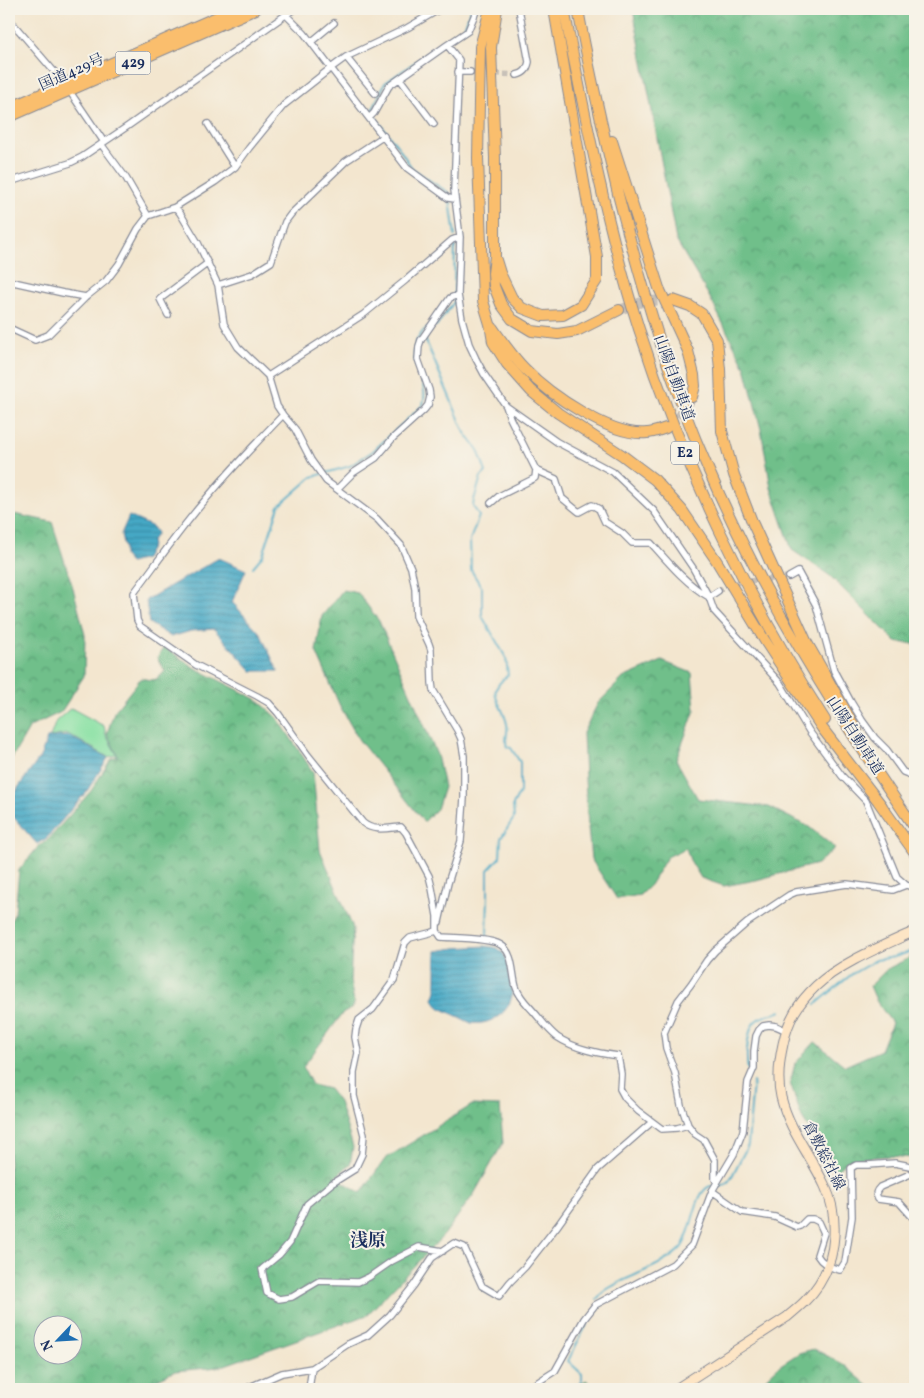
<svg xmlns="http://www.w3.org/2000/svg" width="924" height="1398" viewBox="0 0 924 1398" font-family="Vollkorn,'Noto Serif JP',serif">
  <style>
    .green { fill: #8ae1a4; stroke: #528881 }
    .forest { fill: url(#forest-crowns); stroke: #457774; fill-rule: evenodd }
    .water { fill: url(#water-rules); stroke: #306c92 }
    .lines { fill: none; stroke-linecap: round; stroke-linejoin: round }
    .stream { stroke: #45a8c5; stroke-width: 2 }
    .street-tunnel { stroke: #c8c1b8; stroke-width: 5.5; stroke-dasharray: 5.5 3; stroke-linecap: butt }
    .highway-tunnel { stroke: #c8c1b8; stroke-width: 10; stroke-dasharray: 10 5; stroke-linecap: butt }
    .street-casing { stroke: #878a96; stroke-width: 8 }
    .secondary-casing { stroke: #878a96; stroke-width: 11 }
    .highway-casing { stroke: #878a96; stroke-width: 12 }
    .street { stroke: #fff; stroke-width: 5.5 }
    .secondary { stroke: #fde5c5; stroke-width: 9 }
    .highway { stroke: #fabe6d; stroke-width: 10 }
    .labels { text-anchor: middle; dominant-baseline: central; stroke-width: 4; stroke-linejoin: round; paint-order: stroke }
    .shield { fill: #f7f3e8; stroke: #5d6a87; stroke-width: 1 }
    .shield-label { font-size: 14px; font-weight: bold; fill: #1b2f5e }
    .street-label { font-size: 15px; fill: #1b2f5e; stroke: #f7f3e8 }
    .quarter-label { font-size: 18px; font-weight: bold; fill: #1b2f5e; stroke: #f7f3e8 }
  </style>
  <defs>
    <pattern id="forest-crowns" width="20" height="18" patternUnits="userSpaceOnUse" patternTransform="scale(1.25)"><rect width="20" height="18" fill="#6fbf8a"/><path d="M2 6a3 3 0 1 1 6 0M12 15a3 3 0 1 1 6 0" fill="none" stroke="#5a9c74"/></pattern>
    <pattern id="water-rules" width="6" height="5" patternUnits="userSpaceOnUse" patternTransform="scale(1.25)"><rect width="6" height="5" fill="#45a8c5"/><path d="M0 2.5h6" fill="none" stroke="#3989a3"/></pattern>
  </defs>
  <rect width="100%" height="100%" fill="#f7f3e8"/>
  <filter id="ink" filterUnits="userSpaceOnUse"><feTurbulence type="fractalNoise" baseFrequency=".02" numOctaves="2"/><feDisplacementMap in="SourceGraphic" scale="10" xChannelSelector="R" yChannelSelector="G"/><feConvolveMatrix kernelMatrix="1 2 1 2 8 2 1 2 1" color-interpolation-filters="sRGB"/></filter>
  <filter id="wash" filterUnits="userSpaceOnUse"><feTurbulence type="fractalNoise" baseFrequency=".0096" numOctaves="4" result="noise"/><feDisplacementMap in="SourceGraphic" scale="20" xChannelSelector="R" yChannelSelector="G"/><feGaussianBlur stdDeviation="1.12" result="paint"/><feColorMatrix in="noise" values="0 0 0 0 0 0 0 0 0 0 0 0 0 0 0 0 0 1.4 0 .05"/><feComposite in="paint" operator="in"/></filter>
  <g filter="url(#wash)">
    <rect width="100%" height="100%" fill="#f3e6cf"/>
    <path class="green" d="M71,708L104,726L106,735L117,755L108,757L68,734L50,737L56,721Z"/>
    <path class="forest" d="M633,9H915V644L896,642L829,575L792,550L771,488L761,429L745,367L709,296L676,240Z
      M9,513L52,522L73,588L85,635L84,676L61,712L30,727L9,763Z
      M343,590L358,593L379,621L437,755L444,787L437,809L424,822L359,740L340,706L316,651L322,616Z
      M164,647L195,668L256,699L277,717L313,772L320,850L353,928L350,981L354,1002L351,1009L342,1014L303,1067L312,1085L329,1089L339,1102L353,1147L350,1164L336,1177L361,1193L385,1159L472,1105L500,1106L503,1143L474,1194L444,1235L367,1315L219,1367L175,1371L136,1389H9V924L15,913L19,870L38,847L48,840L91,791L111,759L118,756L107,734L114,712L141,678C154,681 157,681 165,671L157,658ZM42,1326H72V1356H42Z
      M662,661L692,673L695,710L676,760L698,799L769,807L809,827L835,848L817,864L756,880L724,886L701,878L690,860L686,848L667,857L650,885L640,895L617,899L591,859L588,827L585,779L583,733L598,703L623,678Z
      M915,955V1158L890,1156L850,1159L836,1171L802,1118L790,1083L795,1064L815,1042L845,1066L881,1050L892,1023L877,1002L870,986L887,969Z
      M814,1349L843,1364L872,1389H755L779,1366L799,1353Z
      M586,1380L598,1389H574Z"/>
    <path class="water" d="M129,516L153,527L157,533L151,542L152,546L145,559L130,563L124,556V548L121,534Z
      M219,558L246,570L232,602L260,633L278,671H252L214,629L191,631L171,637L149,623L146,600Z
      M69,736L108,758L87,791L47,838L37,844L9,812C9,794 31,772 40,757C43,751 45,744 47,738Z
      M485,946C492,947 499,947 503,953C507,959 508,969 509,976C511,983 513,991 511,999C507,1015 487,1026 471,1023C466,1021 462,1018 457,1016C447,1011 439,1010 433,999L436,991V951L455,948Z"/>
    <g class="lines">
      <path class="stream" d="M371,113L385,83L464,28L471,9
        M374,116L398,147L412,168L429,180L449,193L455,236
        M454,294L455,241
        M434,326L437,325L454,302V298
        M425,339L465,433L478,450L486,472L481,477L474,500L473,506L479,516L470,540L471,570L482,588V616L506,658L508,675C483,695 502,700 507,724C509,731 504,739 507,747L511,748L520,762V792L513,805L514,818L501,838L500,857L488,870V893L487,937
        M253,567L263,555L279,506L312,477L350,466L373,451L423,405C430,379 406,364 417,340C420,335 422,331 427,328
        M816,1004L852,974L876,960L894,957L915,950
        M748,1070C746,1058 746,1028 757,1020C764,1015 774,1014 781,1011
        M717,1186L726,1184L731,1178L748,1145L753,1082
        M597,1299C603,1290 613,1286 622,1281C641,1272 665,1264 680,1249C693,1236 694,1187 712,1186
        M576,1389L582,1380V1374L568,1361L589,1320L596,1312"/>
    </g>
  </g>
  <g filter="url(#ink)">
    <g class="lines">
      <path class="street-tunnel" d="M470,72L517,75
        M718,591L739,582L789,577"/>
      <path class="highway-tunnel" d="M619,310L645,301L671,300
        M667,427L679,418L692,397"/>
      <g class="street-casing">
        <path id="street" d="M422,9L427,16
          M286,15L304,33L407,168L448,198L455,199
          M9,19L64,83L104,142
          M311,42L334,23
          M447,45L468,31L477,9
          M346,57L375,93
          M458,72H470
          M517,75C525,73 527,70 529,62L519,9
          M400,79L434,124
          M369,118L374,113L389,86L447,45L459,60L454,190L460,237L458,295L462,319L469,344L476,359L484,374L506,406L557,442L613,472L654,511L693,568L709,597L714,611L780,683L809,731L842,776L866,801L897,877L906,885L915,888
          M208,124L235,167
          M101,144L126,178L148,216
          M9,182L70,163L82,157L128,126L294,9
          M175,207L215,182L235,167L249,148L284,105L331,68L346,57L407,28L440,9
          M9,281L63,293L86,297
          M218,285L252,274L271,262L285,222L291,214L346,161L384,136
          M168,315L160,299L208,263
          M9,328L35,340L48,335L86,297L106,281L119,264L138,229L148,216L175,207L180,213L198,243L218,285L224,324L238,347L268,376L277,406L283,415L295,429L311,460L326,481L377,519L401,545L411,568L415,588L416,616L429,644L431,650L432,683L433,690L457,730L461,739L464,756V798L461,841L448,883L439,922
          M268,376L364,314L406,280L452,240L460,237
          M283,415C250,449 217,484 188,521C169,545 152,569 134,593L137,620L140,626L196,665L257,696L269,703L278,713L308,755L363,823C374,832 388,828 401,827L406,833L429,876L432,888L437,916V931L441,937C455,938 491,938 501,945C514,953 512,974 516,987C519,997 527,1004 534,1012C541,1020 548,1030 557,1037C575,1049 597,1053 618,1056L621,1074L620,1089L625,1098L638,1111L662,1129L677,1128L688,1125
          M536,470L556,479L562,498L579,512L592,505L599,509L605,522L622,533L632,543H651C667,561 687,585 709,597
          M337,489L353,473L376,458L393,438L424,410L428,405L430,397L429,390L418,359L419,346L421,340L450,298L458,295
          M491,503L499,496L535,478L536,470L510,418L506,406
          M789,577L798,572L816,605L834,671L851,702L862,720L875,738L887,750L903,772L911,775L915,773
          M709,597L718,591
          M437,931L410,938L405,943L394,980L373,1009L359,1020L356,1029L355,1037L358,1053L354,1072V1096L364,1135L362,1154L355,1169L331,1184L307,1204L290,1242L279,1255L262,1269L267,1293L279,1299L292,1297L319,1281L358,1282L369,1277L392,1261L419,1247L443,1251
          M915,1172L880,1187C876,1191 875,1193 878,1199L899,1202L915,1220
          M717,1183L715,1179V1160L704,1140L695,1134L688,1125L681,1105L675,1073L666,1048L664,1033L678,1001L691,984L707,960L715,951L747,923L789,895L796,892L847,884L893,890L906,885
          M712,1191L742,1212L775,1217L797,1227L800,1226L807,1219H813L819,1222L824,1233L817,1255C822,1264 831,1268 840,1270L845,1262L852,1217L851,1168L856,1165H868L895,1163L915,1167
          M245,1389L282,1373L312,1368L348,1344L368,1335L390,1315L414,1285L432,1258L454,1243L464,1247L482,1286L499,1296L510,1282L525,1267L558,1225L598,1169L652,1122
          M309,1389L312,1368
          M527,1389L555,1371L584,1319L595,1305L673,1264L692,1245L712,1191L734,1154L743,1131L748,1082L754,1068V1051L756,1036L759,1030L763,1026L769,1025L776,1026L785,1030"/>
      </g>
      <g class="secondary-casing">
        <path id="secondary" d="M676,1389L787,1317C799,1307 810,1298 819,1284C837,1256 839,1216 825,1186C811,1156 789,1130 781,1097C777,1080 779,1062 783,1044C788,1020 798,1003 816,986C840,963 885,945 915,931"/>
      </g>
      <g class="highway-casing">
        <path id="highway" d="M490,9L480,47L478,158L483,301L490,324L493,342L507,364L531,391L558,413L622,455L655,480L682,510L716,560L765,641L822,728L882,806
          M497,9L491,47L495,158V256L493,273L494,286L501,304L512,319L532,331L558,334L577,331L619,310
          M564,9C585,116 606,225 639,329C683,465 748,600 825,720
          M578,9C589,72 604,135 619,198C643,291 670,383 709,471C764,598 837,715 915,828
          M9,108L235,9
          M9,117L256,9
          M612,141L659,288L688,351L694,375L695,386L692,397
          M496,260L500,273L512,298L522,308L543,316L563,315L581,305L597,280V257L554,9
          M673,300L690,306L702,314L717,340L720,369L722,431L734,475L753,524L807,643L857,731
          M492,327C502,341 512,356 525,369C549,394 611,437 647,433C653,433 660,430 666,428
          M878,801L915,853"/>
      </g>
      <use href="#street" class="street"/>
      <use href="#secondary" class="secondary"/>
      <use href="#highway" class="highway"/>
    </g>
  </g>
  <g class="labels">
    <g class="shield">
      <rect x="115.5" y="51.5" width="35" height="23" rx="4"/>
      <rect x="671" y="441.5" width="28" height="23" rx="4"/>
    </g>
    <g class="shield-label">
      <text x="133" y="63">429</text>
      <text x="685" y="453">E2</text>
    </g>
    <g class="street-label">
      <text transform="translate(72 73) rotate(-24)">国道429号</text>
      <text transform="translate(673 378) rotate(70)">山陽自動車道</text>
      <text transform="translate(854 736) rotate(57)">山陽自動車道</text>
      <text transform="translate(823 1156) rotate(63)">倉敷総社線</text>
    </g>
    <g class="quarter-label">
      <text x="368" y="1241">浅原</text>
    </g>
  </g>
  <rect width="924" height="1398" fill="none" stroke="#f7f3e8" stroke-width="30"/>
  <g transform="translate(58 1340) rotate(245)"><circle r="24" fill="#f7f3e8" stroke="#9fa5b1"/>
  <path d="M0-4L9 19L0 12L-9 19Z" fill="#1f6fb2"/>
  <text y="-8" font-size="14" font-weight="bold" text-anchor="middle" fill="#1b2f5e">N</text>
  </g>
</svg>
